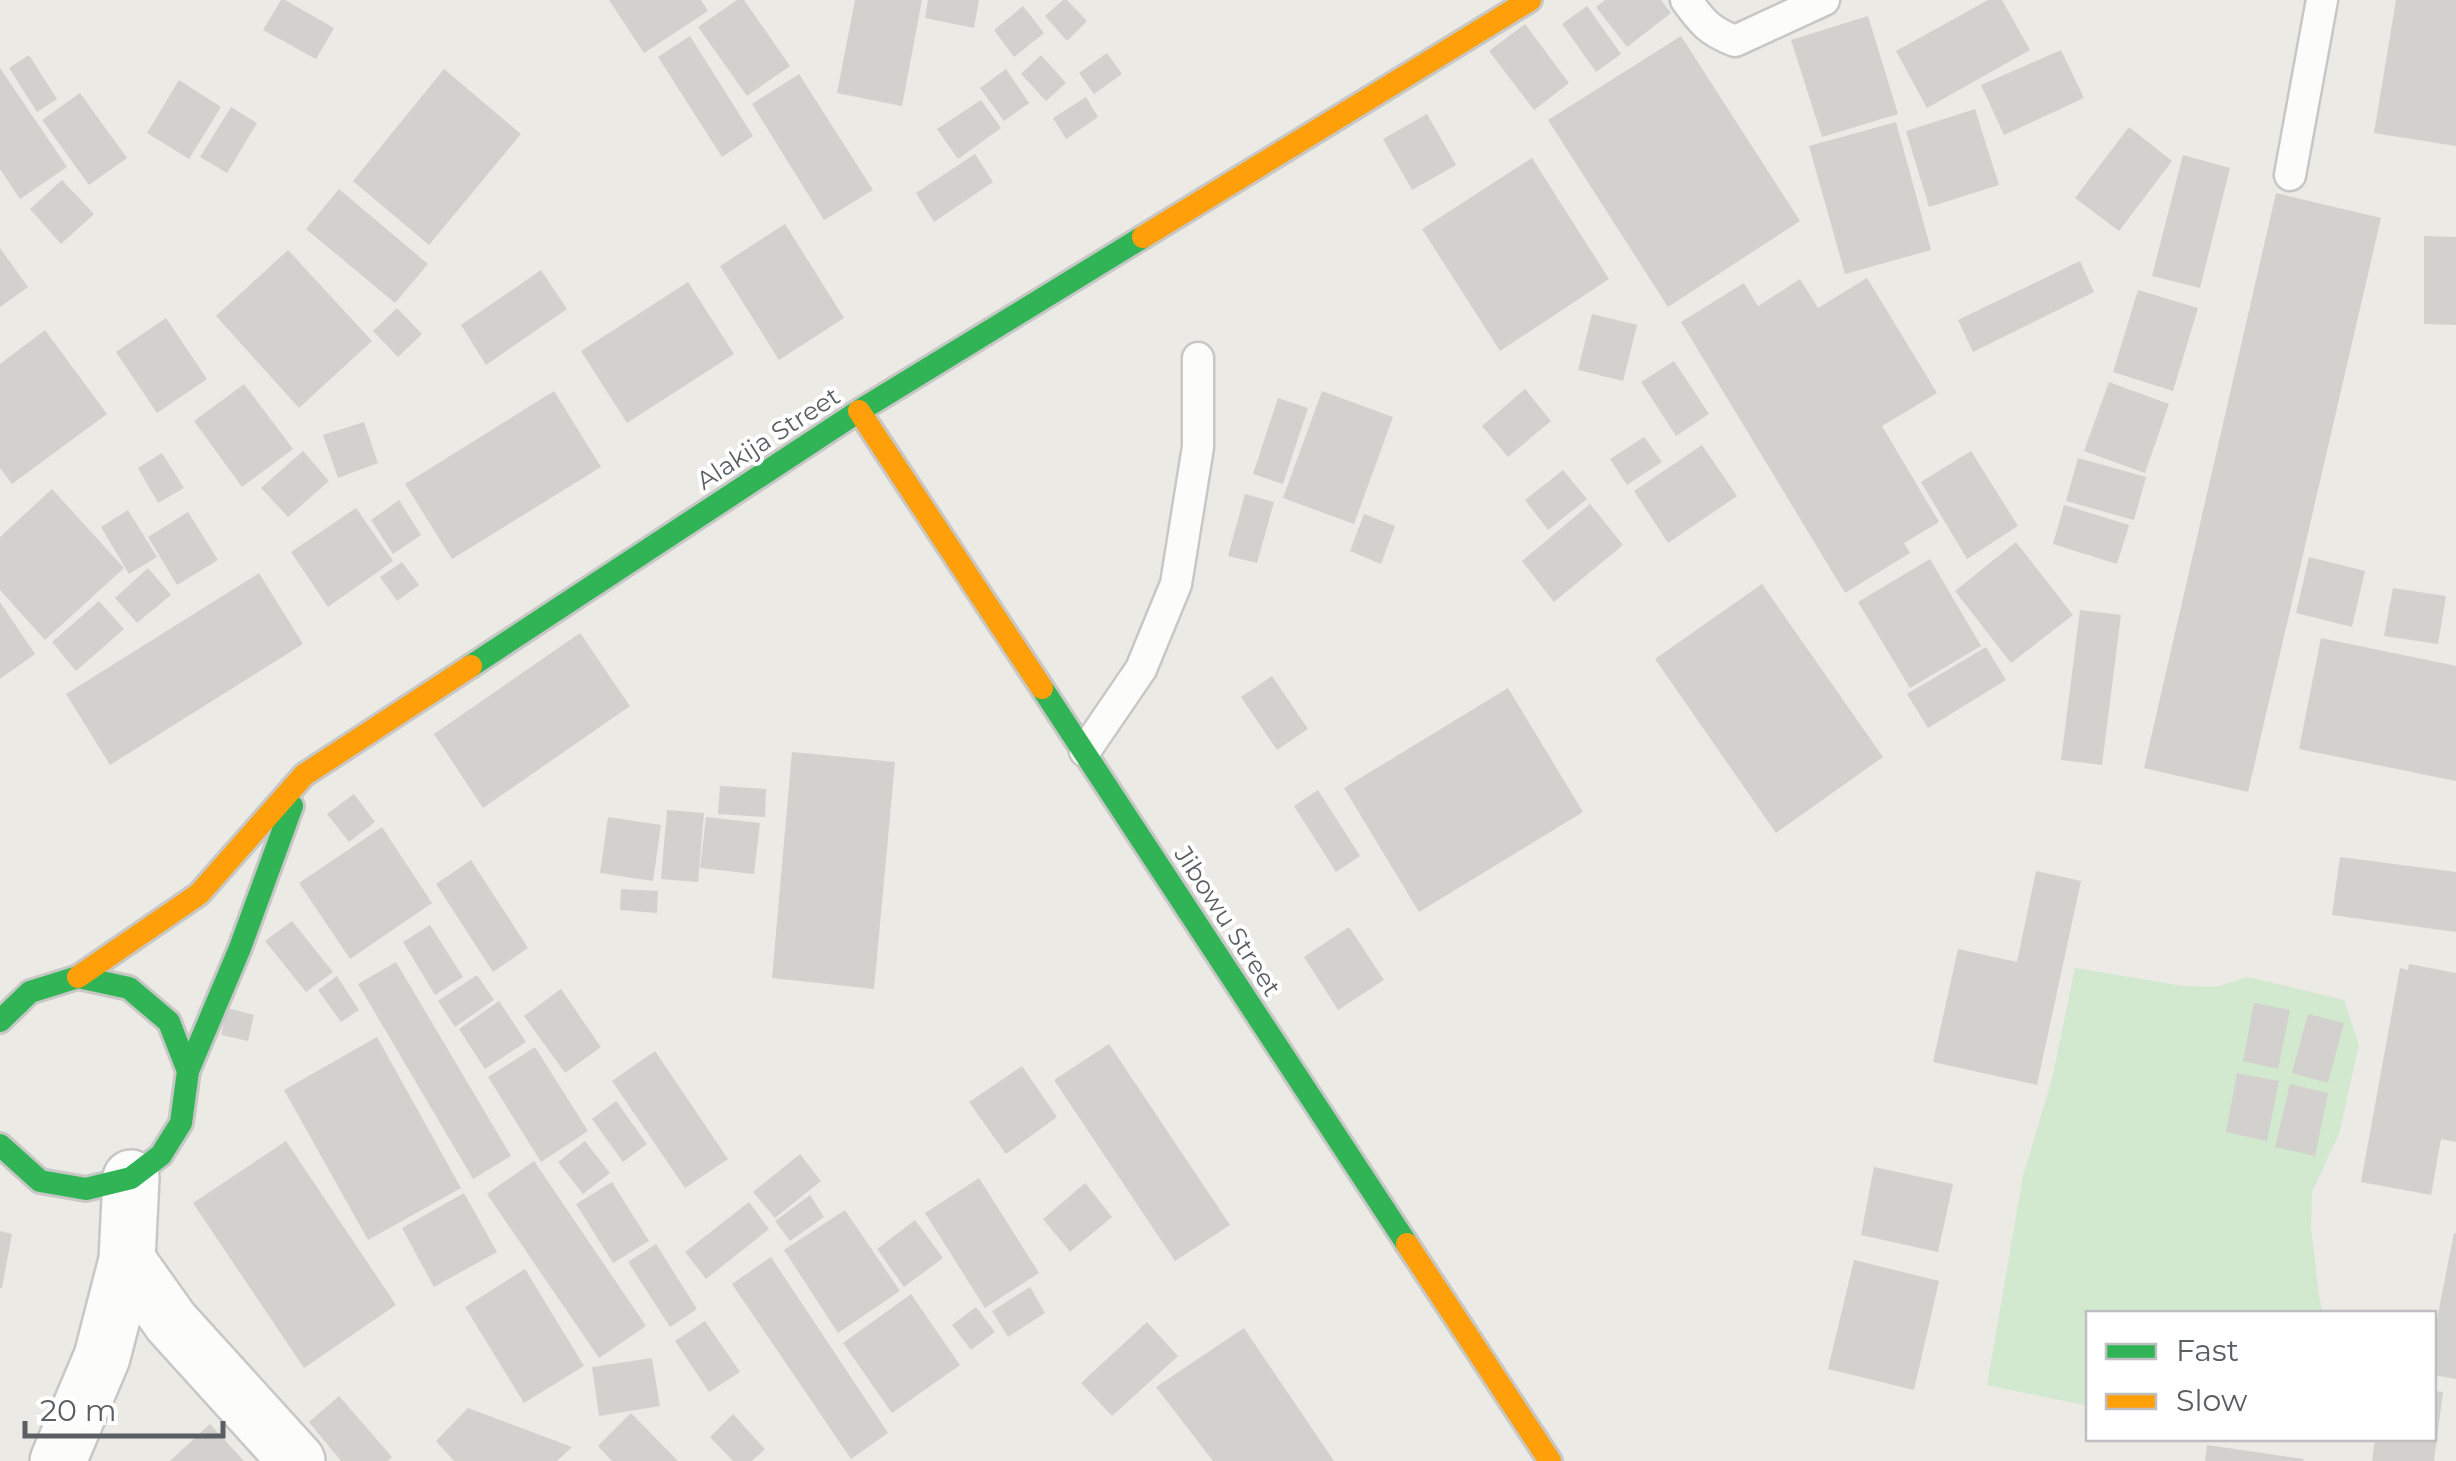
<svg xmlns="http://www.w3.org/2000/svg" width="2456" height="1461" viewBox="0 0 2456 1461" font-family="Montserrat,sans-serif">
  <style>
    .green { fill: #d2e8cf }
    .building { fill: #d2d1ce }
    .lines { fill: none; stroke-linecap: round; stroke-linejoin: round }
    .lane-casing { stroke: #c7c7c6; stroke-width: 35 }
    .street-casing { stroke: #c7c7c6; stroke-width: 60 }
    .fast-casing { stroke: #c7c7c6; stroke-width: 28 }
    .slow-casing { stroke: #c7c7c6; stroke-width: 28 }
    .lane { stroke: #fcfcfb; stroke-width: 30 }
    .street { stroke: #fcfcfb; stroke-width: 55 }
    .fast { stroke: #30b455; stroke-width: 22 }
    .slow { stroke: #ff9f0a; stroke-width: 22 }
    .labels { text-anchor: middle; dominant-baseline: central; stroke-width: 8; stroke-linejoin: round; paint-order: stroke }
    .street-label { font-size: 25px; fill: #5a5f64; stroke: #fff }
  </style>
  <rect width="100%" height="100%" fill="#ebeae5"/>
  <path class="green" d="M2075,968L2183,986L2216,987L2248,977L2344,1000L2359,1045L2339,1134L2312,1192L2311,1227L2319,1297L2323,1313L2088,1314V1406L1987,1385L2023,1176L2052,1079Z"/>
  <path class="building" d="M281,0H285L334,28L316,59L263,30Z
    M609,0H701L708,11L644,53Z
    M737,0H744L790,66L747,96L698,27Z
    M855,0H922L902,106L837,93Z
    M928,0H979L974,28L925,18Z
    M1063,0H1067L1087,21L1067,41L1045,16Z
    M1605,0H1661L1671,13L1627,47L1596,7Z
    M1988,0H2002L2030,50L1927,108L1896,51Z
    M2396,0H2456V146L2374,133Z
    M1023,6L1044,33L1014,57L994,30Z
    M1587,6L1621,54L1596,72L1562,24Z
    M1868,16L1898,114L1822,137L1791,40Z
    M1525,24L1569,83L1534,110L1489,51Z
    M690,36L753,136L722,157L658,57Z
    M1681,36L1800,221L1668,307L1548,120Z
    M2061,50L2084,98L2004,135L1981,85Z
    M1107,53L1122,74L1094,94L1079,73Z
    M29,55L57,99L37,112L9,68Z
    M1041,55L1066,83L1046,101L1021,74Z
    M0,68L67,167L20,199L0,169Z
    M444,69L521,134L429,245L353,181Z
    M1006,69L1029,103L1004,121L980,88Z
    M799,74L873,190L824,220L752,104Z
    M179,80L221,107L189,159L147,133Z
    M80,93L127,158L89,185L42,120Z
    M1086,97L1098,117L1066,139L1053,118Z
    M981,100L1001,128L958,159L937,129Z
    M231,107L257,123L227,173L200,157Z
    M1975,109L1999,185L1929,207L1906,131Z
    M1427,114L1456,165L1412,190L1383,139Z
    M1896,122L1931,250L1845,274L1809,146Z
    M2129,127L2172,161L2119,231L2075,198Z
    M975,154L993,182L934,222L916,193Z
    M2183,155L2230,168L2200,288L2152,276Z
    M1532,158L1609,279L1500,351L1422,229Z
    M62,180L94,214L61,244L30,209Z
    M339,189L428,264L395,303L306,229Z
    M2276,193L2381,218L2248,792L2144,768Z
    M785,224L844,318L779,360L720,266Z
    M2424,236L2456,237V325L2424,324Z
    M0,248L28,287L0,307Z
    M288,250L372,341L299,408L216,316Z
    M2080,261L2094,292L1973,352L1958,320Z
    M541,270L567,309L486,365L461,325Z
    M1867,278L1937,393L1882,426L1939,522L1904,543L1910,553L1845,593L1681,322L1744,283L1758,306L1800,279L1818,308Z
    M688,282L734,354L627,423L581,351Z
    M2138,290L2198,308L2173,391L2113,372Z
    M397,308L422,334L398,357L373,331Z
    M1592,314L1637,325L1623,381L1578,370Z
    M166,318L207,379L157,413L116,352Z
    M45,330L107,414L12,484L0,468V364Z
    M1674,361L1709,414L1676,436L1641,382Z
    M2109,382L2169,404L2145,473L2084,451Z
    M244,384L293,449L242,487L194,421Z
    M1525,389L1551,421L1508,457L1482,426Z
    M554,391L601,467L452,559L405,484Z
    M1322,391L1393,417L1354,524L1283,498Z
    M1278,398L1308,408L1283,484L1253,474Z
    M364,422L378,463L338,478L323,435Z
    M1644,437L1662,462L1627,485L1610,459Z
    M1702,445L1737,496L1668,543L1634,491Z
    M303,451L329,481L288,517L261,488Z
    M1971,451L2018,526L1967,559L1921,482Z
    M162,453L184,488L158,503L138,468Z
    M2078,458L2146,477L2134,520L2066,501Z
    M1563,470L1587,499L1548,530L1525,500Z
    M52,489L124,568L45,640L0,590V537Z
    M1245,494L1274,502L1257,563L1228,556Z
    M399,500L421,535L393,554L371,520Z
    M1590,504L1623,545L1554,602L1522,561Z
    M2064,505L2129,525L2117,564L2053,544Z
    M356,508L393,561L328,607L291,552Z
    M128,510L157,557L129,574L101,527Z
    M188,512L218,560L177,585L148,537Z
    M1364,514L1395,526L1381,564L1350,551Z
    M2016,542L2073,615L2011,663L1955,591Z
    M2309,557L2365,571L2352,627L2296,613Z
    M1930,559L1981,646L1910,688L1858,602Z
    M402,562L419,585L397,601L380,577Z
    M148,568L171,595L137,623L115,598Z
    M259,573L303,644L110,765L66,694Z
    M1762,584L1883,757L1776,833L1655,659Z
    M2393,588L2446,596L2438,644L2384,636Z
    M99,601L124,629L76,671L52,642Z
    M0,602L35,654L0,679Z
    M2080,610L2121,615L2102,765L2061,760Z
    M580,633L630,706L483,808L434,734Z
    M2321,638L2456,666V781L2299,749Z
    M1986,647L2006,680L1928,728L1907,694Z
    M1272,676L1308,729L1277,750L1241,697Z
    M1508,688L1583,812L1419,912L1344,788Z
    M792,752L895,762L874,989L772,978Z
    M720,786L766,789L765,817L718,814Z
    M1318,790L1360,856L1336,872L1294,806Z
    M354,794L375,822L349,842L327,814Z
    M667,810L704,813L698,882L661,879Z
    M608,817L661,825L653,881L600,873Z
    M706,817L760,823L754,874L700,868Z
    M382,827L432,903L350,959L299,883Z
    M2340,857L2456,872V932L2332,915Z
    M471,860L528,948L493,972L436,884Z
    M2036,871L2081,881L2037,1085L1933,1062L1958,949L2017,962Z
    M621,889L658,891L657,913L620,910Z
    M292,921L333,972L306,992L265,941Z
    M430,925L463,977L435,995L403,942Z
    M1349,927L1384,980L1338,1010L1304,957Z
    M396,962L511,1156L473,1179L358,984Z
    M2409,964L2456,973V1142L2441,1139L2431,1195L2361,1182L2400,968L2408,970Z
    M477,975L494,1000L455,1027L438,1001Z
    M337,976L359,1010L341,1022L318,990Z
    M561,989L601,1047L565,1073L524,1016Z
    M499,1001L526,1042L485,1069L459,1029Z
    M2254,1003L2290,1010L2278,1069L2243,1061Z
    M227,1008L254,1015L248,1041L221,1035Z
    M2308,1014L2344,1023L2328,1083L2292,1073Z
    M377,1037L461,1188L368,1240L284,1090Z
    M1109,1044L1230,1225L1175,1261L1054,1080Z
    M535,1047L588,1131L541,1162L488,1077Z
    M655,1051L728,1159L685,1188L612,1081Z
    M1022,1066L1057,1117L1006,1154L969,1102Z
    M2237,1073L2279,1081L2267,1141L2226,1132Z
    M2290,1084L2328,1093L2315,1156L2275,1147Z
    M616,1101L647,1144L623,1162L592,1119Z
    M286,1141L396,1305L304,1368L193,1203Z
    M585,1141L610,1173L583,1194L558,1162Z
    M800,1154L821,1181L775,1218L753,1192Z
    M534,1161L646,1326L599,1358L487,1194Z
    M1874,1167L1953,1184L1938,1252L1861,1235Z
    M979,1178L1039,1273L985,1308L925,1213Z
    M612,1182L649,1241L613,1263L576,1204Z
    M1085,1183L1112,1217L1070,1252L1043,1219Z
    M464,1193L497,1252L434,1287L402,1228Z
    M810,1195L824,1217L790,1241L775,1221Z
    M749,1202L769,1229L706,1279L685,1252Z
    M845,1210L900,1291L838,1333L784,1250Z
    M915,1220L943,1258L904,1287L877,1249Z
    M0,1231L12,1234L2,1288H0Z
    M2454,1233H2456V1379L2434,1375V1334Z
    M656,1244L697,1309L670,1327L628,1262Z
    M771,1257L888,1433L851,1459L732,1284Z
    M1854,1260L1939,1281L1914,1390L1828,1369Z
    M525,1269L584,1366L524,1403L465,1307Z
    M1030,1287L1045,1313L1008,1337L992,1311Z
    M911,1294L960,1365L892,1413L843,1343Z
    M976,1307L995,1332L971,1350L952,1325Z
    M705,1321L740,1372L709,1392L675,1341Z
    M1147,1322L1178,1356L1112,1416L1081,1383Z
    M1244,1328L1334,1461H1213L1156,1387Z
    M652,1358L660,1406L599,1416L592,1367Z
    M2434,1391L2443,1392L2434,1461H2372L2375,1438H2434Z
    M339,1396L392,1457L388,1461H341L309,1422Z
    M468,1408L572,1447L557,1461H454L436,1441Z
    M631,1413L678,1461H612L598,1446Z
    M733,1414L765,1449L752,1461H733L710,1437Z
    M210,1424L244,1461H170Z
    M2207,1445L2304,1459L2303,1461H2205Z"/>
  <g class="lines">
    <g class="lane-casing">
      <path id="lane" d="M1686,0C1702,22 1709,31 1735,41L1824,0
        M2290,175L2322,0
        M1085,751L1141,669L1176,584L1198,447V358"/>
    </g>
    <g class="street-casing">
      <path id="street" d="M127,1260L171,1322L297,1461
        M58,1461L102,1357L127,1260L131,1178"/>
    </g>
    <g class="fast-casing">
      <path id="fast" d="M471,666L859,411L1143,237
        M1042,688L1407,1244
        M0,1021L30,992L78,977L129,988L169,1022L188,1071L181,1123L161,1155L131,1178L86,1189L40,1181L0,1145
        M188,1071L240,948L292,806"/>
    </g>
    <g class="slow-casing">
      <path id="slow" d="M1143,237L1530,0
        M859,411L1042,688
        M78,977L199,894L304,775L471,666
        M1407,1244L1550,1461"/>
    </g>
    <use href="#lane" class="lane"/>
    <use href="#street" class="street"/>
    <use href="#fast" class="fast"/>
    <use href="#slow" class="slow"/>
  </g>
  <g class="labels">
    <g class="street-label">
      <text transform="translate(768 438) rotate(-33)">Alakija Street</text>
      <text transform="translate(1228 921) rotate(57)">Jibowu Street</text>
    </g>
  </g>
  <rect x="2086" y="1311" width="350" height="130" fill="#ffffff" stroke="#bdbfc1" stroke-width="2.5"/>
  <rect x="2106" y="1344" width="50" height="15" fill="#30b455" stroke="#bdbfc1" stroke-width="2.5"/>
  <text x="2176" y="1361" font-size="30" fill="#5a5f64">Fast</text>
  <rect x="2106" y="1394" width="50" height="15" fill="#ff9f0a" stroke="#bdbfc1" stroke-width="2.5"/>
  <text x="2176" y="1411" font-size="30" fill="#5a5f64">Slow</text>
  <path d="M25 1421v15h198v-15" fill="none" stroke="#5a5f64" stroke-width="5"/>
  <text x="40" y="1421" font-size="30" fill="#5a5f64" stroke="#ffffff" stroke-width="8" paint-order="stroke">20 m</text>
</svg>
